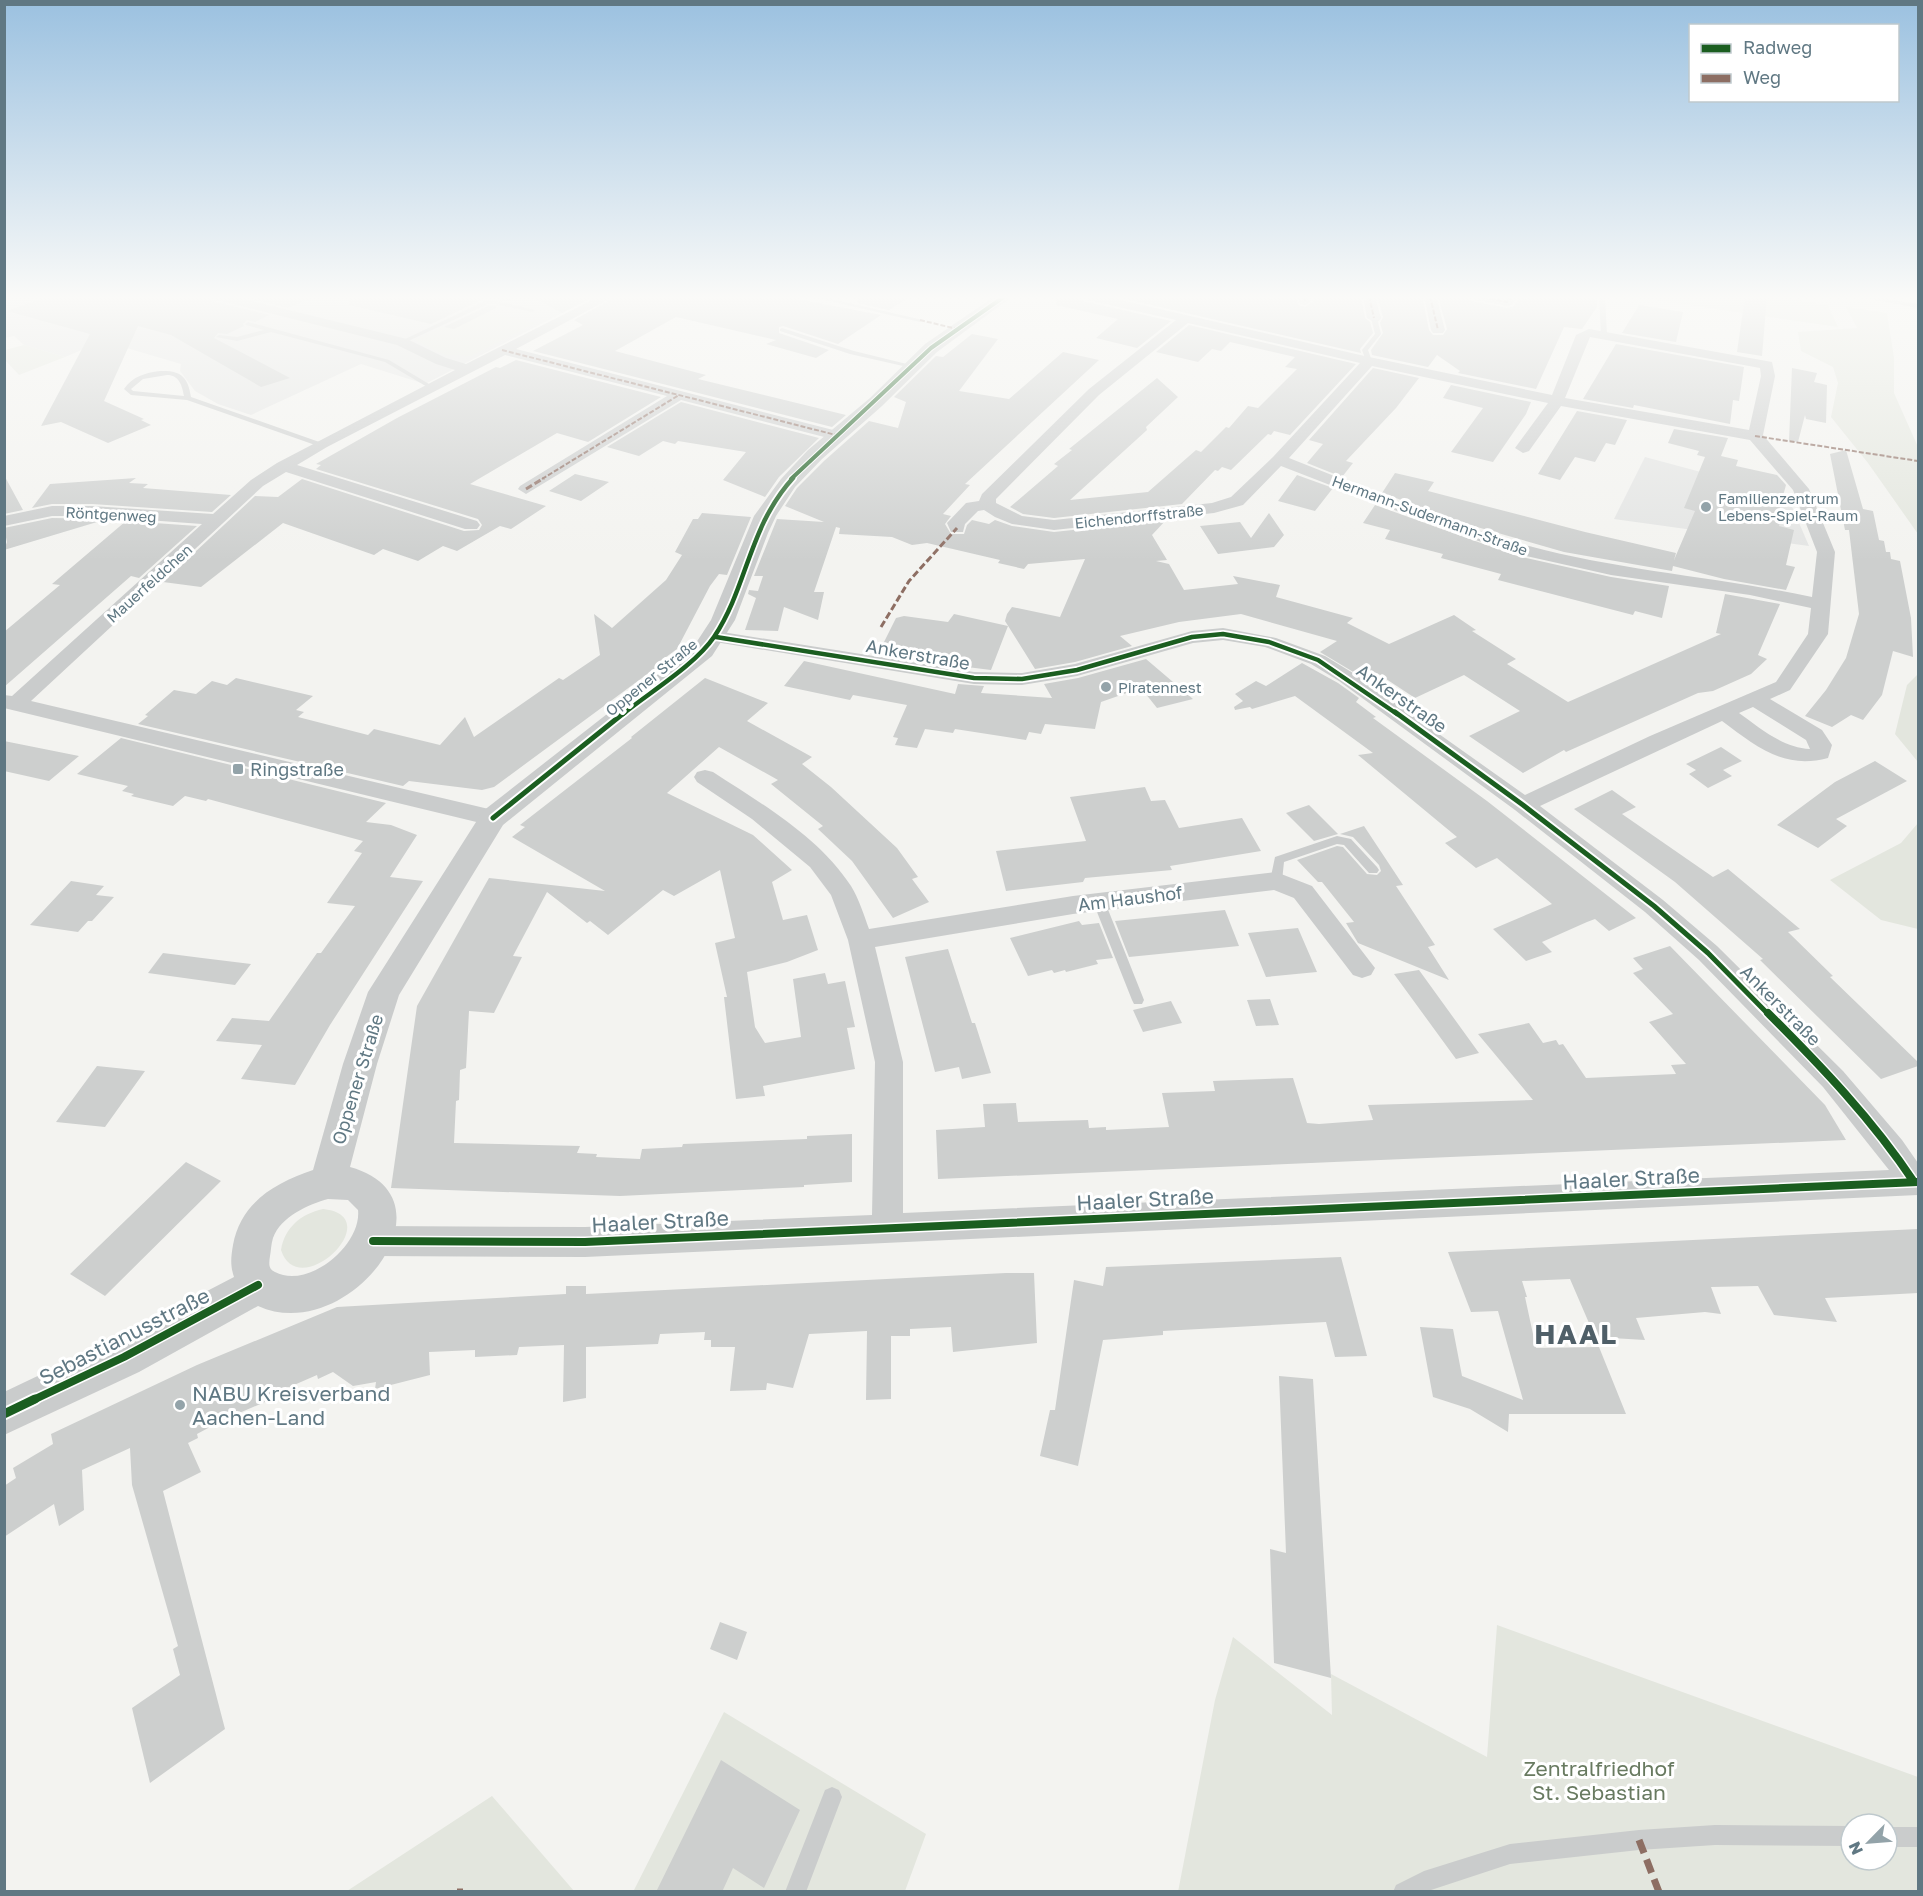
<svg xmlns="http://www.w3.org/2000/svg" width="1923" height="1896" viewBox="0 0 1923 1896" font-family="'Golos Text',sans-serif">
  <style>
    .built { fill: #e3e4e3 }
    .green { fill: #e3e6de; fill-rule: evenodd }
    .building { fill: #cdcfce }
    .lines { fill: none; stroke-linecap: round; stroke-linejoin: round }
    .service { fill: #cacccc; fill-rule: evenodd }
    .minor { fill: #cacccc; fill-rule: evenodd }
    .tertiary { fill: #cacccc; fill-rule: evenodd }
    .quiet-far2 { stroke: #8d6e63; stroke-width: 2; stroke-dasharray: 5 2; stroke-linecap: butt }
    .quiet-far1 { stroke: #8d6e63; stroke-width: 3; stroke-dasharray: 7 3; stroke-linecap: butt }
    .quiet { stroke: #8d6e63; stroke-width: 7; stroke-dasharray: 14 7; stroke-linecap: butt }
    .cycleway-far4-casing { stroke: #fff; stroke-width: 6 }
    .cycleway-far3-casing { stroke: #fff; stroke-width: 8 }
    .cycleway-far2-casing { stroke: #fff; stroke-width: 9 }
    .cycleway-far1-casing { stroke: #fff; stroke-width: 11 }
    .cycleway-casing { stroke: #fff; stroke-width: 13 }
    .cycleway-far4 { stroke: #1b5e20; stroke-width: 4 }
    .cycleway-far3 { stroke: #1b5e20; stroke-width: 4.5 }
    .cycleway-far2 { stroke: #1b5e20; stroke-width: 5 }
    .cycleway-far1 { stroke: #1b5e20; stroke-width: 8 }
    .cycleway { stroke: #1b5e20; stroke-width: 9 }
    .poi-dot { fill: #93a3a9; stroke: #fff; stroke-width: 2 }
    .labels { text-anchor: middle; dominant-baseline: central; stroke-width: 6; stroke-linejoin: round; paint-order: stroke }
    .far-poi-label { font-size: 15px; fill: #607883; stroke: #fff; text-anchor: start }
    .far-street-label { font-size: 15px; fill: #607883; stroke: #fff }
    .street-label { font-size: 18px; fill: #607883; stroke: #fff }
    .poi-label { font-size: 18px; fill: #607883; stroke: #fff; text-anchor: start }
    .near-street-label { font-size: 21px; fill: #607883; stroke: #fff }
    .near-poi-label { font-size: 21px; fill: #607883; stroke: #fff; text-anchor: start }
    .near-park-label { font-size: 21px; fill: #687a60; stroke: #fff }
    .near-district-label { font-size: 28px; font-weight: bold; letter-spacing: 1.5px; fill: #4f5f68; stroke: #fff }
  </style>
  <rect width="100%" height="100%" fill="#f3f3f0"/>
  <path class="built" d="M15,296H595L425,384L361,364L251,415L218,404L195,391L180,371L181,364L103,341L65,357L24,345L14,336L5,338L4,300Z
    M1645,457L1787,495L1809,546L1614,519Z"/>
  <path class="green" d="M1628,296H1769L1828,305L1838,327Z
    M1846,307L1887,313L1894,358V393L1918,447V534L1868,463L1831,417L1838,383L1833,367L1801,351L1798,332L1857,328Z
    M487,312L535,323L471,356L445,355L415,340L442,327L454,329Z
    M24,345L65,357L19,375L5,360V350Z
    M1918,674V762L1895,734L1907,685Z
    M1918,823V929L1881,920L1830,880L1901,843Z
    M323,1209C390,1216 299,1305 281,1250C285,1227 301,1214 323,1209Z
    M1497,1625L1918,1777V1891L1178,1892L1215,1700L1233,1637L1332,1715L1331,1674L1487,1757ZM1851,1824H1887V1860H1851Z
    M724,1712L926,1834L905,1891L633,1892Z
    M492,1796L574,1891H347Z"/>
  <path class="building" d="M48,296H209L212,301L269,315L255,322L247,320L243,324L244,326L227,334L218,333L214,338L290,378L261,387L171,335L138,326L104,401L144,419L141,420L151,425L108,443L61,422L41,426L90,334L7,311Z
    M240,296H316L288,308Z
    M350,296H520L509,301L488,297L431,324L349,305Z
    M531,296H595L562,313Z
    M617,296H782L881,315L838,344L783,326L779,327V333L829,350L816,358L766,344L776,340L676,317L615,351L706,375L698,379L846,415L832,427L533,351L583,325L574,320Z
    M857,296H911L889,310L857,303Z
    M1057,296H1079L1083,301L1171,321L1137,348L1096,338L1118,319L1056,305Z
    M1112,296H1296L1298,305L1305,307L1313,302L1312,296H1361L1365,318L1370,322L1373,333L1360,349L1361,353Z
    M1377,296H1422L1429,330L1433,335H1443L1447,329L1438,296H1468L1472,301L1507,308L1514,306L1520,296H1597V307L1582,329L1564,327L1536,389L1458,373L1460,371L1437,355L1428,367L1372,355L1371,350L1383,333L1380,323L1383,317Z
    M1745,296H1767L1762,356L1737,352Z
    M490,305L498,307L454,329L444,327Z
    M1639,305L1683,312L1676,342L1622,333Z
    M1189,325L1356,364L1290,435L1274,431L1271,435L1268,434L1231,470L1222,467L1218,471L1215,470L1182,504L1054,518L1023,514L1010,507L1058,466L1054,464L1072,450L1069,449L1157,378L1178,397L1146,427L1147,430L1070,500L1148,492L1196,450L1201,452L1226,427L1229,428L1248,406L1258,408L1297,369L1285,367L1295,357L1230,342L1221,351L1212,349L1198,362L1156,352Z
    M972,334L998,339L959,391L1009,399L1063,352L1099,360L965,484L970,485L943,514L951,516L945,524L951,534H964L967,525L972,520L989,524L995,520L1012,526L1054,532L1166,520L1152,535L1167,560L1156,561L1169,564L1184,590L1238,584L1233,576L1280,585L1276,597L1353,618L1347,623L1389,644L1454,615L1476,630L1472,631L1516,659L1507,664L1568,702L1721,634L1716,633L1725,594L1780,604L1758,655L1767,659L1751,674L1713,691L1698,693L1566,752L1564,750L1523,773L1469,736L1520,711L1464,675L1415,698L1377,673L1370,682L1320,652L1337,641L1241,614L1179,622L1120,636L1132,646L1075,662L1035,669L1005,621L1007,614L1012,607L1060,617L1085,559L1028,564L1024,569L998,563L1000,560L927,543L912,545L892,537L839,534L840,528L836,527L814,592H824L818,620L784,607L778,631L745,630L756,598L748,594L749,590L758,591L763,576H754L777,519L824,522L785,506L797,488L824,461L869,421L898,428L906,402L894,397L936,356L943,357Z
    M1616,344L1744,367L1739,401L1733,400L1730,424L1634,405L1633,408L1583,399Z
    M516,360L661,397L588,442L557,433L470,484L546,506L511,529L500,526L457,551L443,546L418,561L383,549L374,555L283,523L201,587L163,582L255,496L278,497L302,479L464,531L479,530L482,525L478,519L316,469L321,465L316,464L397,418L496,367L500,368Z
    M1373,368L1419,378L1396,408L1346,461L1353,463L1342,477L1307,463L1323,444L1309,440Z
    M1792,368L1817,373L1814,382L1827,385L1826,423L1806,419L1805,415L1798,442L1789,441Z
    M1451,385L1531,402L1526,414L1493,462L1451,452L1483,408L1443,398Z
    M681,402L819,438L779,477L765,497L723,480L746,452L678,441L675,444L663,441L639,456L607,447Z
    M1577,411L1627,420L1615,445L1606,443L1595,462L1575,457L1560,480L1538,474Z
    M1674,429L1728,438L1721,456L1738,460L1736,466L1777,475L1786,485L1776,521L1780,522L1779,526L1794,530L1786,565L1795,567L1786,590L1724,579L1673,566L1672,571L1564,552L1470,525L1382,493L1395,473L1434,482L1428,491L1585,532L1676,553L1674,560L1695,511L1684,508L1705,457L1697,455L1699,451L1668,443Z
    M1846,450L1863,509L1873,511L1879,540L1884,541L1886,552H1890L1891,559L1900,561L1911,618L1913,657L1893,651L1882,695L1863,720L1851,715L1832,727L1805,716L1826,690L1846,658L1859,614L1849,530H1845L1830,454Z
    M575,474L609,482L581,501L549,491Z
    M4,475L23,510L4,514Z
    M1297,475L1333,488L1315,511L1278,501Z
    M136,478L129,483L148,484L143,488L231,495L212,512L92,504H52L32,508L50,484Z
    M1375,505L1517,556L1611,577L1669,586L1662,618L1635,611L1633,615L1498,580L1501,574L1441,558L1443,554L1385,539L1390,530L1363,523Z
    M702,513L751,517L727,575L719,574L710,586L677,649L662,660L665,661L494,787L482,790L409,781L403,786L138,724L148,716L145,715L174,690L196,694L212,681L227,685L236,678L313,696L296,710L304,712L298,717L368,735L374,729L440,745L465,717L474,737L559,678L563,680L600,655L594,614L612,628L666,580L682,555L675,552L693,519H698Z
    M1269,513L1284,535L1274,547L1218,554L1200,526L1240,522L1251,538Z
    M52,518L107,519L4,550L7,542L4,528Z
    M126,521L197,526L139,578L131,576L4,687V632L60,585L52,584Z
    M954,614L1008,626L991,670L935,663L883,644L896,618L904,616L948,622Z
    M1146,659L1193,699L1157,708L1141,688L1101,702L1095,729L1045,724L1041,734L1029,732L1026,740L955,729L953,733L925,729L917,748L895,745L898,738L893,737L907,705L853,695L850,700L784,686L804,661L955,694L958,684L984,686L981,693L1052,698L1044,684L1078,678Z
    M1302,663L1338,683L1359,698L1356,702L1376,717L1373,718L1487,801L1636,918L1609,931L1595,919L1587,922L1542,942L1552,952L1526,961L1493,929L1552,904L1497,858L1476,868L1445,843L1457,837L1358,755L1373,753L1295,696L1252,709L1250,707L1235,710L1234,707L1243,701L1235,694L1256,681L1266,686Z
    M705,678L768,703L747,721L812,757L802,764L831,787L897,848L918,877L912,879L929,902L893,918L852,861L818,829L823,826L771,784L778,780L719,747L667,793L753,835L792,870L772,882L783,920L807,915L818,950L787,962L747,972L755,1027L765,1043L801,1037L793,979L825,973L828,984L845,981L855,1027L847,1028L855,1069L763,1086L765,1096L736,1099L724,997H727L715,943L735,938L720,870L674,896L663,890L608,935L590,921L587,923L547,892L513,956L522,957L494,1013L469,1011L466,1068L460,1070L459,1100L456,1101L454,1143L580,1146L577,1153L597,1154L596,1157L640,1159L642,1149L682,1147L683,1144L807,1139V1136L852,1134V1182L804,1185V1187L620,1196L391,1188L417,1006L489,878L605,891L512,837L525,827L520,825L632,738L631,737Z
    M121,738L386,803L366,822L391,825L417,835L390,877L423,881L330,1025L295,1085L241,1079L262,1045L216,1041L232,1018L269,1021L317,953H321L355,906L327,903L362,853L354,851L363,841L208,799L206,801L185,796L173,806L131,796L134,794L122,791L128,786L77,774Z
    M4,741L79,756L49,781L4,771Z
    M1721,747L1742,761L1723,770L1732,776L1708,788L1689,774L1696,770L1686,764Z
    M1875,761L1907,781L1836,819L1847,826L1818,848L1777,825L1835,782Z
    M1145,787L1151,801L1165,800L1179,828L1242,818L1261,851L1170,866L1172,870L1085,878L1083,882L1006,891L996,851L1086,841L1070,797Z
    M1612,790L1636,807L1622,814L1713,877L1728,869L1800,929L1788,932L1833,976L1830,977L1918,1062V1066L1881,1079L1760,960L1763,959L1675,882L1574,809Z
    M1309,805L1338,834L1314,841L1286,813Z
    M1364,826L1403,885L1396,886L1435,945L1428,947L1449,980L1358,943L1346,923L1354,922L1322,882H1318L1297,860L1337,846L1343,847L1367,874L1377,875L1381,871L1379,865L1353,837L1340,834Z
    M71,881L104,886L96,895L114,897L92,921H88L78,932L30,925Z
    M1225,910L1239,946L1129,957L1115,921Z
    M1079,921L1082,925L1099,923L1113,958L1096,960L1098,964L1066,972L1065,970L1054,973L1052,970L1028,976L1010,938Z
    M1298,928L1317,972L1266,977L1248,933Z
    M1670,946L1825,1105L1846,1140L938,1179L936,1130L985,1127L983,1104L1016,1103L1018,1122L1088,1120L1089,1128L1106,1127V1130L1169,1127L1162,1093L1215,1091L1213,1081L1293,1078L1307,1123L1319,1124L1373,1120L1368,1105L1533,1100L1478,1034L1529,1023L1543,1043L1556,1040L1559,1045L1563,1044L1586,1078L1676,1074L1671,1065L1686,1064L1649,1022L1673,1014L1633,973L1643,969L1633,958Z
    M948,949L972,1023H975L991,1073L962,1079L959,1067L935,1072L905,957Z
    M163,953L202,958L251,964L235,985L148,973Z
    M1419,970L1479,1053L1456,1059L1394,974Z
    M1270,999L1279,1025L1256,1026L1247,1000Z
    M1171,1001L1182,1023L1143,1032L1133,1010Z
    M97,1066L145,1071L105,1127L56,1122Z
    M186,1162L221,1181L105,1296L70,1274Z
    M1918,1229V1293L1825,1298L1837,1322L1774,1315L1758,1286L1711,1287L1721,1314L1705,1312L1636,1318L1645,1340L1595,1337L1570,1279L1522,1281L1527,1297H1525L1536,1348L1599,1347L1626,1414H1509L1508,1432L1470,1409L1433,1397L1420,1327L1453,1329L1462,1376L1523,1400L1498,1311L1471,1312L1448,1252Z
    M1341,1257L1367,1356L1335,1357L1326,1322L1163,1331V1335L1103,1340L1078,1466L1040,1456L1050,1410H1055L1074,1280L1103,1286L1106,1267Z
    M1006,1273H1034L1037,1343L953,1352L951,1327L910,1329V1336H891V1399L866,1400L867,1331L809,1334L793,1388L767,1383L766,1390L730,1391L735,1347H711V1340H704L705,1332L660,1334L658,1344L586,1347V1398L563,1402L564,1345L519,1347L517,1355L475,1357V1350L429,1352L430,1375L375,1389L376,1382L353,1386L333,1372L318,1379L317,1375L271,1395L272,1399L223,1420L197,1434L198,1438L188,1443L201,1472L163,1491L225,1729L150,1783L132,1708L180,1675L173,1649L178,1646L132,1485L130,1448L82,1470L84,1510L59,1526L54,1504L4,1537V1486L16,1478L13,1468L53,1444L51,1434L197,1365L337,1307L566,1294V1286H586V1294Z
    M1279,1376L1313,1379L1331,1678L1274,1663L1270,1549L1286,1553Z
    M720,1622L747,1632L737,1660L710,1649Z
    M721,1760L800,1810L764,1888L733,1868L722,1892H656Z"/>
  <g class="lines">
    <path class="service" d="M808,296H818L923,320L920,322Z
      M1599,296H1605L1607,335L1604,337L1601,335Z
      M1854,296H1867L1918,304V308Z
      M489,299L535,310L532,312L490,303L404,343L399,342Z
      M1374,316L1377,318L1381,334L1368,350L1372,361L1369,363L1366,361L1362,350L1375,334L1371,318Z
      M248,322L389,360L434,387L429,388L385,362L271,332L237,341L216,337L219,335L237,337L264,330L246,325L245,324Z
      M782,328L854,351L915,366L912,368L850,354L780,331V329Z
      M160,371C181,370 188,377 191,397L325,444L318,446L187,400L131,395L124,389C133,376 145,373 160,371ZM167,375C179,375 182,385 184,396L133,391L131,389L143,379Z
      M1337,836L1351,839L1377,867L1379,870L1377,873H1369L1344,845L1337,844L1284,862L1282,881L1276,885L1272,884L1270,881L1275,857Z
      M1099,898L1105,902L1144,1000L1142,1004H1134L1132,1000L1093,902Z
      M832,1787L839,1790L842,1797L806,1892H785L825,1790Z
      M1715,1825L1851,1826V1846L1715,1845L1639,1850L1510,1864L1425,1892H1393L1396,1885L1424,1871L1510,1844L1639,1830Z
      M1887,1827H1918V1847H1887Z"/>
    <path class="minor" d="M211,296H231L407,339L446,358L466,364L600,296H615L516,349L841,432L844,435L836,440L681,400L526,494L518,489L520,486L667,396L505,355L327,447L297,465L477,521L480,525L477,529H465L286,472L263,486L31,701L493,810L501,812L504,818L501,824L493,826L4,708V695L12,696L202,524L92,516H52L4,526V516L52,506H92L213,514L251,480L277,463L455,370L436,364L397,345L213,299Z
      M1081,296H1103L1369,357L1552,395L1576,335L1589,329L1772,362L1775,376L1763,435L1809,489L1835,552L1828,634L1790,690L1770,699L1822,730L1832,745L1828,758C1783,770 1756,746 1722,721L1540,806L1663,900L1717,946L1843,1071L1902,1140L1918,1163V1195L585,1257L373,1256L362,1251L357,1241L362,1231L373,1226L585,1227L872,1215L875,1062L848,940L831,895L810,867L752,819L697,782L694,777L697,772L705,770L713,772C762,804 818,836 851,886C859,899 864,915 869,929L1073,896L1276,872L1312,886L1375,968L1371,975L1362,978L1353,975L1294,898L1274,890L1073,914L875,947L903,1062V1213L1889,1170L1823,1087L1699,960L1645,912L1515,810L1339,681L1311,664L1265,647L1223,640L1193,643L1077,676L1022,685L974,684L709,641L706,637L709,633L716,631L974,672L1022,673L1075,664L1192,631L1223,628L1276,638L1325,656L1353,673L1525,795L1650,736L1776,682L1808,634L1811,608L1750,595L1611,575L1517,554L1446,530L1281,466L1243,505L1214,513L1054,530L1012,524L995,517L984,510L978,511L965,524L963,532H951L947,523L966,503L979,501L982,494L1089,389L1176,320L1083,299ZM1188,323L1360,363L1273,457L1231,497L1212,503L1054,520L1022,516L996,503V499L1099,395ZM1590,337L1760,368L1761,376L1749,430L1565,398ZM1372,366L1548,403L1515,448L1523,453L1529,451L1561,406L1750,440L1793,490L1817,552L1812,597C1718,577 1622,571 1529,546C1450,525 1366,488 1289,458ZM1753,707L1806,740L1810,749C1783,748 1760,728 1739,713Z
      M1298,296H1310L1311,301L1305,305L1300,304Z
      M1363,296H1375L1381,318L1379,321L1374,322L1367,318Z
      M1424,296H1436L1445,330L1443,333H1433L1431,330Z
      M1470,296H1518L1512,305L1507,306L1472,299Z"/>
    <path class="tertiary" d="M995,296H1013L937,352L882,406L822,459L795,487L776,516L768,533L735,620L712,656L503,825L399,995L377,1064L350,1167C462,1198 348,1347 258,1306L139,1372L4,1435V1392L109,1342L234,1277C230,1265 231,1257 233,1245C241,1202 275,1183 313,1170L343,1064L368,992L483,811L694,646L711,620L754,516L781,479L808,450L870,398L925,344ZM328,1199L348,1200L358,1210C362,1245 308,1290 275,1272C268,1269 269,1263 270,1256C271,1251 271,1244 273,1238C280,1217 309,1204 328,1199Z"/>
    <path class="quiet-far2" d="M1304,296L1305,301
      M1369,296L1374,318
      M1430,296L1438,330
      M1476,296L1507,302L1512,296
      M920,320L957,329
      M502,350L836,435
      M1755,436L1918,461
      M542,479L679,395"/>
    <path class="quiet-far1" d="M526,489L544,478
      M881,627L909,581L957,528"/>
    <path class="quiet" d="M1639,1840L1659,1892
      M457,1892H463"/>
    <g class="cycleway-far4-casing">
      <path id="cycleway-far4" d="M791,479L931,348L1005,296"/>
    </g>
    <g class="cycleway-far3-casing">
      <path id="cycleway-far3" d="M716,637L974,678L1022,679L1077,670L1192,637L1223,634L1269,642L1318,660L1397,714
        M623,714C650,692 695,665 714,637C748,586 748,528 793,478"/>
    </g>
    <g class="cycleway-far2-casing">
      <path id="cycleway-far2" d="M1395,712L1523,805L1654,906L1708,953L1769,1015
        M493,818L625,712"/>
    </g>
    <g class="cycleway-far1-casing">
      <path id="cycleway-far1" d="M1768,1013C1821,1066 1872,1119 1914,1182
        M373,1241L585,1242L1918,1182
        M31,1401L124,1357L258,1285"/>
    </g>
    <g class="cycleway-casing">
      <path id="cycleway" d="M4,1414L35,1399"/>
    </g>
    <use href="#cycleway-far4" class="cycleway-far4"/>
    <use href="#cycleway-far3" class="cycleway-far3"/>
    <use href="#cycleway-far2" class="cycleway-far2"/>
    <use href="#cycleway-far1" class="cycleway-far1"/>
    <use href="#cycleway" class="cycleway"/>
  </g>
  <linearGradient id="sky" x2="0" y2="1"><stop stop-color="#9bc1e0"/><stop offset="0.53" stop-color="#fafaf8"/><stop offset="1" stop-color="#fafaf8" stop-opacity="0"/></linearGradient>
  <rect width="1923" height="561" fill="url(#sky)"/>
  <g class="poi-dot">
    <circle cx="1706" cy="507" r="6"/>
    <circle cx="1106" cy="687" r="6"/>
    <rect x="232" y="763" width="12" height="12" rx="3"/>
    <circle cx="180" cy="1405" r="6"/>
  </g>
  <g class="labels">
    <g class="far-poi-label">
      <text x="1718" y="498">Familienzentrum<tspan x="1718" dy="17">Lebens-Spiel-Raum</tspan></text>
      <text x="1118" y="687">Piratennest</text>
    </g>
    <g class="far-street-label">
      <text transform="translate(111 514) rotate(3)">Röntgenweg</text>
      <text transform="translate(1430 515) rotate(20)">Hermann-Sudermann-Straße</text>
      <text transform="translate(1139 516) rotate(-6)">Eichendorffstraße</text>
      <text transform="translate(149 583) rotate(-42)">Mauerfeldchen</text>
      <text transform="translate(651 677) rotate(-39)">Oppener Straße</text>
    </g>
    <g class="street-label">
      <text transform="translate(918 654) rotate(10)">Ankerstraße</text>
      <text transform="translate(1402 698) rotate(35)">Ankerstraße</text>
      <text transform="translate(1130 898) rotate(-7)">Am Haushof</text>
      <text transform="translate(1781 1005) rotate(45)">Ankerstraße</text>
      <text transform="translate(357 1079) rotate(-73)">Oppener Straße</text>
    </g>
    <g class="poi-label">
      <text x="250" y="769">Ringstraße</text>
    </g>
    <g class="near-street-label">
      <text transform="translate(1631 1178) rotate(-3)">Haaler Straße</text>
      <text transform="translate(1145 1199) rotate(-3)">Haaler Straße</text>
      <text transform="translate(660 1221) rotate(-3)">Haaler Straße</text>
      <text transform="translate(124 1336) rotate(-27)">Sebastianusstraße</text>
    </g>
    <g class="near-poi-label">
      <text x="192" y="1393">NABU Kreisverband<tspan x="192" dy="24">Aachen-Land</tspan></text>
    </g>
    <g class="near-park-label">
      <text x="1599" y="1768">Zentralfriedhof<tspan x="1599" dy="24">St. Sebastian</tspan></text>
    </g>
    <g class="near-district-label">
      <text x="1576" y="1333">HAAL</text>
    </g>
  </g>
  <rect width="1923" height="1896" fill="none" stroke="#607883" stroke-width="12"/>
  <rect x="1689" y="24" width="210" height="78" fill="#ffffff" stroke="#bfc9cd" stroke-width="1.5"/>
  <rect x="1701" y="44" width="30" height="9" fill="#1b5e20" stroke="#bfc9cd" stroke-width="1.5"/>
  <text x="1743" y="54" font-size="18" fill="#607883">Radweg</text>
  <rect x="1701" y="74" width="30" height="9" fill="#8d6e63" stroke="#bfc9cd" stroke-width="1.5"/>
  <text x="1743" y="84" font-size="18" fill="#607883">Weg</text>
  <g transform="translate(1869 1842) rotate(245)"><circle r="28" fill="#ffffff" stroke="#bfc9cd" stroke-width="1.5"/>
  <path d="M0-4.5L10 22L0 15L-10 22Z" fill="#93a3a9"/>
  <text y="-9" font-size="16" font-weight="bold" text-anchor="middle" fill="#607883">N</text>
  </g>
</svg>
